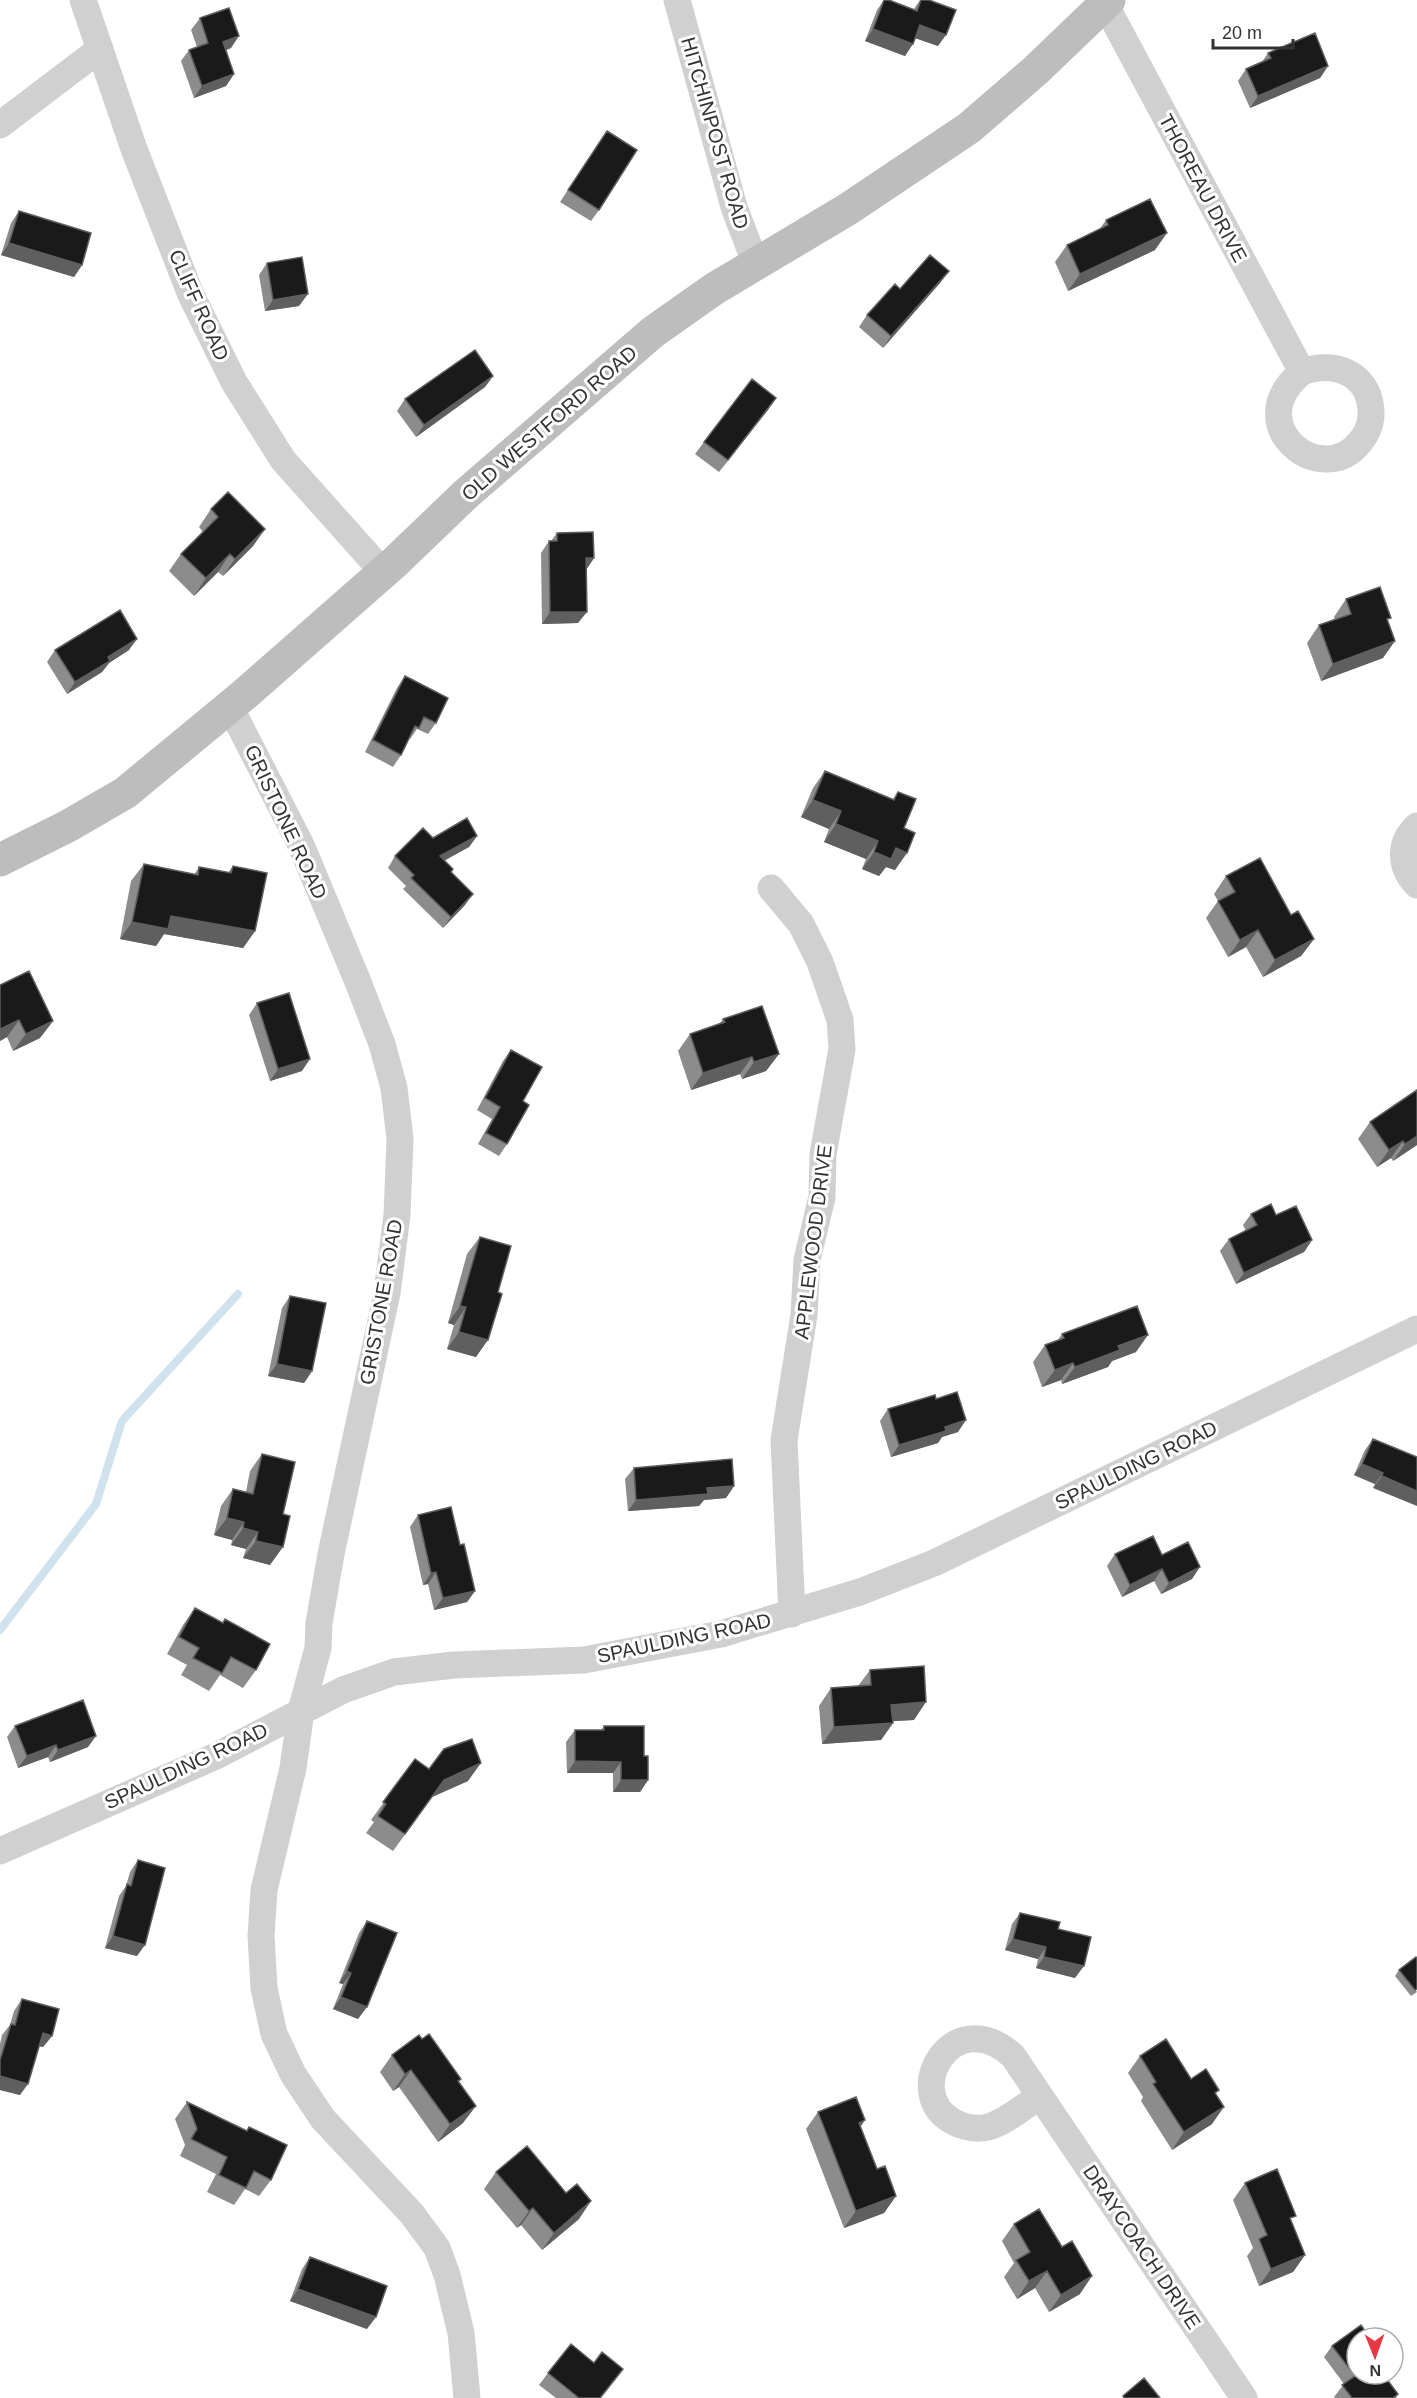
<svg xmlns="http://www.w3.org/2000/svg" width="1417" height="2398" viewBox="0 0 1417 2398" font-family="Arial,sans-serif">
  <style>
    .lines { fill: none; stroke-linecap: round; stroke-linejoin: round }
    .stream { stroke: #cfe2ee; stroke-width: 8 }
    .minor { stroke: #d0d0d0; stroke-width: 27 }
    .secondary { stroke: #bdbdbd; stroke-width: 33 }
    .wall { fill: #8c8c8c }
    .shaded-wall { fill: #5f5f5f }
    .building { fill: #1a1a1a; stroke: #5f5f5f; stroke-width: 1.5 }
    .labels { text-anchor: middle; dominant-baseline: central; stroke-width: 6; stroke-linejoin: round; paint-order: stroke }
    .street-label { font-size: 20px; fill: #333; stroke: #fff }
  </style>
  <rect width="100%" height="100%" fill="#fff"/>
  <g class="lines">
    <path class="stream" d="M0,1630L96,1504L122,1421L238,1294"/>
    <path class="minor" d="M83,0L134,149L191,295L234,382L283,460L383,572
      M677,0L734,207L756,265
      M1105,4L1302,372C1238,424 1321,491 1360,442C1366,435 1370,427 1371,417C1373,376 1337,359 1302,372
      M0,125L100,49
      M230,707L301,845L358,982L382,1044L394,1088L400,1139L397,1215L387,1293L331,1554L319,1623L318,1648L301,1711L293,1768L264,1890L261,1936L264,1988L274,2034L293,2074L323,2119L412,2214L437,2248L447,2275L461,2333L467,2398
      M1417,826C1398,843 1400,868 1417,885
      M771,888L801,924L820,962L840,1020L842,1049L823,1154L822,1197L807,1260L804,1315L784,1440L792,1614
      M0,1851L216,1756L343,1690L394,1672L454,1665L584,1660L721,1634L860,1592L934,1563L1417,1329
      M1040,2096C1024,2106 1006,2122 988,2127C976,2130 963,2127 952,2121C901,2092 953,2001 1013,2056L1244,2398"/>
    <path class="secondary" d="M0,860L68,826L125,793L245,694L394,563L466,494L653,332L714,289L848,209L969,128L1036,70L1109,0"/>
  </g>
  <path class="wall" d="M884,0H889L914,9L920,0H929L938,46L915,38L905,56L865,41L877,10Z
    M200,18L231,48L226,50L234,74L226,86L194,98L181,61L189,50L197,47L191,30Z
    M1268,53L1328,66L1320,78L1250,108L1238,81L1246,69L1262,62Z
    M607,131L599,210L591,221L560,202Z
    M19,211L82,265L74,277L1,255L11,223Z
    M1106,220L1155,250L1068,291L1055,262L1067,245L1099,230Z
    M267,263L299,306L265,311L259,275Z
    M949,271L940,283L883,348L859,327L867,315L900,289Z
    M493,376L485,387L416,437L397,411L405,399Z
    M776,398L719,472L695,454L704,442Z
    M211,509L265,529L253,546L223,576L218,572L194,596L169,571L181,554L203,532L199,527Z
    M557,533L594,558L586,570L578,623L542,624L541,553L549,541H551Z
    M1346,599L1388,622L1383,658L1321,681L1307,643L1319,625L1335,620L1334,617Z
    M55,650H129L109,663L102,672L67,694L47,662Z
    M405,676L436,723L428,734L417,729L410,739H409L401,755L393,767L365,752L397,688Z
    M825,771L893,799L898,792L904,828L895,870L886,867L879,876L862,869L866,859L824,842L829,829L801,817L813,788Z
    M477,836L469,847L444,861L451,872L465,905L443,928L403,889L406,886L388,868L395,856L433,838Z
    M144,864L194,875L199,867L228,873L233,866L255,931L243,948L164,934L156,946L120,939L131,881Z
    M1226,876L1291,915L1314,939L1301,956L1263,977L1246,947L1228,957L1206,918L1218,901L1214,894Z
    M0,985L53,1021L40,1038L13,1051L7,1037L0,1041Z
    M257,1003L302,1071L270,1081L249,1015Z
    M723,1019L779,1054L766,1071L742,1079L740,1074L691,1090L678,1051L690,1034L720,1023Z
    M511,1050L523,1101L507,1144L499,1156L478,1144L492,1119L477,1110L503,1061Z
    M1417,1090V1145L1393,1161L1391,1158L1377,1167L1358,1139L1370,1122Z
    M1251,1214L1276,1215L1312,1240L1304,1252L1236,1284L1220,1251L1229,1239L1246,1231L1243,1225Z
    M480,1237L476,1357L447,1349L454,1325L448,1323L467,1254Z
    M290,1296L312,1371L304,1383L268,1376L282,1308Z
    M1062,1334L1136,1352L1112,1361L1108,1367L1062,1384L1061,1380L1042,1387L1033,1362L1045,1345L1058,1340Z
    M936,1399L958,1432L942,1437L938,1443L891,1457L880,1421L888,1409Z
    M1373,1439L1417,1457L1373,1488L1375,1484L1354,1475L1365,1450Z
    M262,1454L270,1565L243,1558L246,1549L231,1545L232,1540L214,1535L221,1506L233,1489L246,1492L250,1471Z
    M634,1468L734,1486L726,1498L704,1500L699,1506L628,1511L625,1479Z
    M418,1515L460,1545L475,1591L467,1602L434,1610L428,1584L423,1585L410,1527Z
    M1115,1554L1162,1555L1192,1579L1161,1594L1154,1581L1122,1597L1107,1566Z
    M195,1608L256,1670L243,1688L220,1675L209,1691L181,1675L187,1665L167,1654L183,1625Z
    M870,1670L914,1720L893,1721V1723L881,1740L822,1744L819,1706L831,1688L858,1686Z
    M15,1726L88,1747L50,1762L48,1757L18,1768L7,1737Z
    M604,1726L644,1756L648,1780L640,1792H613V1773H567L566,1742L575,1730H601Z
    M415,1759L429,1769L468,1781L432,1797L393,1851L366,1833L374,1822L371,1820Z
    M138,1860L137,1956L105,1948L119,1896L126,1886L130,1872Z
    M1020,1913L1058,1929L1075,1978L1036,1968L1038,1959L1005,1950L1012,1924Z
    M367,1921L358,2019L333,2009L343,1984L339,1983L359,1933Z
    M1399,1970L1417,1992L1411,1996L1395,1976Z
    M22,1999L52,2036L43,2047L39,2046L20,2095L0,2090V2044L2,2035L10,2025L14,2011Z
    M422,2039L461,2079L459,2082L463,2123L438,2142L399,2087L393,2091L380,2072L392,2055Z
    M1140,2056L1191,2079L1216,2094L1212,2124L1172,2150L1141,2101L1143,2097L1128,2073Z
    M187,2102L271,2180L259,2196L245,2189L234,2205L207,2192L216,2174L180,2156L185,2145L175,2119Z
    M818,2112L860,2128L877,2169L896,2196L884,2213L844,2228L806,2129Z
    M496,2172L579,2219L542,2250L521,2225L517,2228L484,2189Z
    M1245,2183L1291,2222L1305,2255L1293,2272L1259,2286L1247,2256L1253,2248L1233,2200Z
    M1014,2224L1080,2294L1049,2312L1035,2288L1017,2299L1004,2277L1014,2263L1002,2241Z
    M310,2257L367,2329L290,2301L302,2269Z
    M1357,2338L1398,2394L1396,2398H1335L1334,2397L1344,2384L1324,2357L1332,2346Z
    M594,2363L623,2369L601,2398H556L539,2385L548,2373Z"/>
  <path class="shaded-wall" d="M920,25L946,35L938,46L912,37Z
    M873,29L913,44L905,56L865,41Z
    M239,36L231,48L215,54L223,42Z
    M1328,66L1320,78L1250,108L1258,96Z
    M234,74L226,86L194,98L202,86Z
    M1167,233L1155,250L1068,291L1080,274Z
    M9,243L82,265L74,277L1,255Z
    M949,271L940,283L883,348L891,336Z
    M308,294L299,306L265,311L273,300Z
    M493,376L485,387L416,437L424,425Z
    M776,398L768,410L719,472L728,460Z
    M265,529L253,546L223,576L235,559Z
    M230,554L218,572L194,596L206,578Z
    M586,558H594L586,570Z
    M550,612H587L578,623L542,624Z
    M137,639L129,650L109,663L102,672L67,694L75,682L108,657Z
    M1395,641L1383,658L1321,681L1333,664Z
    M813,800L841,811L829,829L801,817Z
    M836,824L878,841L866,859L824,842Z
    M477,836L469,847L432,867L440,856Z
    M896,848L907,853L895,870L886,867L879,876L862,869L874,852Z
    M473,894L465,905L443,928L451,917Z
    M171,916L255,931L243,948L164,934L156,946L120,939L132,922Z
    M1258,930L1246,947L1228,957L1240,940Z
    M1314,939L1301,956L1263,977L1275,960Z
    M19,1020L7,1037L0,1041V1029Z
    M53,1021L40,1038L13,1051L26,1034Z
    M779,1054L766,1071L742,1079L754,1062Z
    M752,1057L740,1074L691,1090L703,1073Z
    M310,1059L302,1071L270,1081L278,1069Z
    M1417,1136V1145L1393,1161L1405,1144Z
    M1403,1141L1391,1158L1377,1167L1389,1150Z
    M1312,1240L1304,1252L1236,1284L1244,1273Z
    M460,1306L466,1307L454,1325L448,1323Z
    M459,1332L488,1340L476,1357L447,1349Z
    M1148,1335L1136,1352L1112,1361L1108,1367L1062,1384L1075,1367L1118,1346Z
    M1073,1363L1061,1380L1042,1387L1055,1370Z
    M277,1364L312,1371L304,1383L268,1376Z
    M966,1420L958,1432L942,1437L938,1443L891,1457L899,1445L945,1427Z
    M1362,1464L1383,1473L1375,1484L1354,1475Z
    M1382,1476L1417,1491V1506L1373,1488Z
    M734,1486L726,1498L704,1500L699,1506L628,1511L636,1500L707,1488Z
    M227,1518L244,1522L232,1540L214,1535Z
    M243,1528L258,1532L246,1549L231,1545Z
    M256,1541L283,1547L270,1565L243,1558Z
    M1200,1567L1192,1579L1161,1594L1169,1583Z
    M1162,1569L1154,1581L1122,1597L1130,1585Z
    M436,1572L428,1584L423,1585L431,1573Z
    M475,1591L467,1602L434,1610L443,1598Z
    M926,1702L914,1720L879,1722L891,1705Z
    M893,1723L881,1740L822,1744L834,1727Z
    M96,1736L88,1747L50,1762L58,1750Z
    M56,1745L48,1757L18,1768L27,1756Z
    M575,1761L621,1762L613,1773H567Z
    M481,1763L468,1781L432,1797L393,1851L444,1780Z
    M621,1780H648L640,1792H613Z
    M113,1936L145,1945L137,1956L105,1948Z
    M1013,1939L1046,1947L1038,1959L1005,1950Z
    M1044,1957L1084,1966L1075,1978L1036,1968Z
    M347,1971L351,1973L343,1984L339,1983Z
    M341,1997L367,2007L358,2019L333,2009Z
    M43,2033L52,2036L43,2047L34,2045Z
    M411,2070L399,2087L393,2091L405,2074Z
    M0,2076L28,2084L20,2095L0,2090Z
    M476,2106L463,2123L438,2142L450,2124Z
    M1224,2107L1212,2124L1172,2150L1184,2132Z
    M865,2120L853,2138L859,2123Z
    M896,2196L884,2213L844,2228L856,2211Z
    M591,2201L579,2219L542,2250L554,2233Z
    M533,2208L521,2225L517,2228L529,2211Z
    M1305,2255L1293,2272L1259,2286L1271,2269Z
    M1047,2271L1035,2288L1017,2299L1029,2281Z
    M1092,2276L1080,2294L1049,2312L1061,2295Z
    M298,2289L376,2317L367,2329L290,2301Z"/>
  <path class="building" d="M884,0H889L917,11L921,0H929L956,10L946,35L920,25L913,44L873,29Z
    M229,8L239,36L223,42L234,74L202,86L189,50L208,43L200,18Z
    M1315,33L1328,66L1258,96L1246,69L1271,58L1268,53Z
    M607,131L637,150L599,210L568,190Z
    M1150,199L1167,233L1080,274L1067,245L1108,225L1106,220Z
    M19,211L91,233L82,265L9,243Z
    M930,255L949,271L891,336L867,315L895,284L900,289Z
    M302,257L308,294L273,300L267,263Z
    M475,350L493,376L424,425L405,399Z
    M752,379L776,398L728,460L704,442Z
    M228,492L265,529L235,559L230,554L206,578L181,554L218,517L211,509Z
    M593,532L594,558H586L587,612H550L549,541H557V533Z
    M1380,587L1391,618L1387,619L1395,641L1333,664L1319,625L1351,614L1346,599Z
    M120,610L137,639L108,657L110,661L75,682L55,650Z
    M405,676L448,698L436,723L424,717L419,728L415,726L401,755L373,740Z
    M825,771L894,800L898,792L916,799L904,828L915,833L907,853L896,848L891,859L874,852L878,841L836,824L841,811L813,800Z
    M467,818L477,836L440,856L453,869L451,872L473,894L451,917L411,878L414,875L395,856L423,828L433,838Z
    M1260,858L1291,915L1298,911L1314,939L1275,960L1258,930L1240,940L1218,901L1235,892L1226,876Z
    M144,864L198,875L199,867L231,873L233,866L267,873L255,931L171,916L168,929L132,922Z
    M29,971L53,1021L26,1034L19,1020L0,1029V985Z
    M289,993L310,1059L278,1069L257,1003Z
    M762,1006L779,1054L754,1062L752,1057L703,1073L690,1034L725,1022L723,1019Z
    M511,1050L542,1067L523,1101L529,1105L507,1144L486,1133L500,1107L485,1098Z
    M1417,1090V1136L1405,1144L1403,1141L1389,1150L1370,1122Z
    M1271,1204L1276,1215L1296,1206L1312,1240L1244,1273L1229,1239L1257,1225L1251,1214Z
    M480,1237L511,1246L498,1292L502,1294L488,1340L459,1332L466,1307L460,1306Z
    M290,1296L326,1303L312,1371L277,1364Z
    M1137,1306L1148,1335L1118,1346L1120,1350L1075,1367L1073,1363L1055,1370L1045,1345L1064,1338L1062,1334Z
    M957,1392L966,1420L945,1427L946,1431L899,1445L888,1409L935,1395L936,1399Z
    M1373,1439L1417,1457V1491L1382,1476L1383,1473L1362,1464Z
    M262,1454L295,1462L283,1514L290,1516L283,1547L256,1541L258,1532L243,1528L244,1522L227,1518L233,1489L253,1494Z
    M732,1459L734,1486L707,1488L708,1494L636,1500L634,1468Z
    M451,1507L460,1545L464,1544L475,1591L443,1598L436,1572L431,1573L418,1515Z
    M1153,1536L1162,1555L1188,1542L1200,1567L1169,1583L1162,1569L1130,1585L1115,1554Z
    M195,1608L223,1623L225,1619L270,1644L256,1670L231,1657L222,1673L193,1658L199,1648L179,1637Z
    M924,1666L926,1702L891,1705L893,1723L834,1727L831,1688L871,1685L870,1670Z
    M83,1700L96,1736L58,1750L56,1745L27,1756L15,1726Z
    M604,1726H644V1756H648V1780H621V1762L575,1761V1730H604Z
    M472,1739L481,1763L444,1780L405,1834L378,1816L386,1804L383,1802L415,1759L429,1769L444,1749Z
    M138,1860L165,1868L145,1945L113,1936L127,1884L131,1886Z
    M1020,1913L1060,1922L1058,1929L1091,1937L1084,1966L1044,1957L1046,1947L1013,1939Z
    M367,1921L397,1933L367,2007L341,1997L351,1973L347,1971Z
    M1416,1957L1417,1958V1989L1415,1990L1399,1970Z
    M22,1999L59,2009L52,2036L43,2033L28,2084L0,2076V2060L11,2024L15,2025Z
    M429,2034L461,2079L458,2081L476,2106L450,2124L411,2070L405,2074L392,2055L419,2035L422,2039Z
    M1166,2039L1191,2079L1206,2069L1219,2090L1215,2093L1224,2107L1184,2132L1153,2084L1156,2082L1140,2056Z
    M856,2097L865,2120L859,2123L877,2169L885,2166L896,2196L856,2211L818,2112Z
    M187,2102L247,2131L249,2127L287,2145L271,2180L254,2171L246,2188L219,2175L227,2157L191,2139L197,2129Z
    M527,2146L566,2193L577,2184L591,2201L554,2233L533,2208L529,2211L496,2172Z
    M1277,2169L1296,2216L1290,2218L1305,2255L1271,2269L1259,2239L1267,2235L1245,2183Z
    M1039,2209L1062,2247L1072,2241L1092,2276L1061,2295L1047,2271L1029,2281L1016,2260L1030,2252L1014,2224Z
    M310,2257L387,2286L376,2317L298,2289Z
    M1361,2325L1370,2338H1357V2374H1383L1398,2394L1393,2398H1352L1342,2385L1355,2376L1332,2346Z
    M571,2344L594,2363L602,2352L623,2369L600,2398H579L548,2373Z
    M1144,2378L1160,2398H1124L1123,2396Z"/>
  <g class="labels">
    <g class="street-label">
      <text transform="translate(715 133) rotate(74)">HITCHINPOST ROAD</text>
      <text transform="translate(1203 188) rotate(62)">THOREAU DRIVE</text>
      <text transform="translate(199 305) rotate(66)">CLIFF ROAD</text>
      <text transform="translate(549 423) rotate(-41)">OLD WESTFORD ROAD</text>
      <text transform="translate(286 822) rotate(65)">GRISTONE ROAD</text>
      <text transform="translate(813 1242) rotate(-83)">APPLEWOOD DRIVE</text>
      <text transform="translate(381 1302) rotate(-80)">GRISTONE ROAD</text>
      <text transform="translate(1136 1465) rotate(-26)">SPAULDING ROAD</text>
      <text transform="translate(684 1638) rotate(-12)">SPAULDING ROAD</text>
      <text transform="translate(186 1766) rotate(-25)">SPAULDING ROAD</text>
      <text transform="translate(1142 2247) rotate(56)">DRAYCOACH DRIVE</text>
    </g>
  </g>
  <g transform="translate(1375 2356) rotate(179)"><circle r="28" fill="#ffffff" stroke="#adadad" stroke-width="1.5"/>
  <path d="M0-4.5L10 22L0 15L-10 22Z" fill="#e63946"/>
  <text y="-9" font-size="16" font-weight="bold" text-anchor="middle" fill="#333333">N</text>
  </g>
  <path d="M1213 39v9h80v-9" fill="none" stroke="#333333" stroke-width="3"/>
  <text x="1222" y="39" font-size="18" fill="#333333" stroke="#ffffff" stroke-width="4.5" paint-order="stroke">20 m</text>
</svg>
